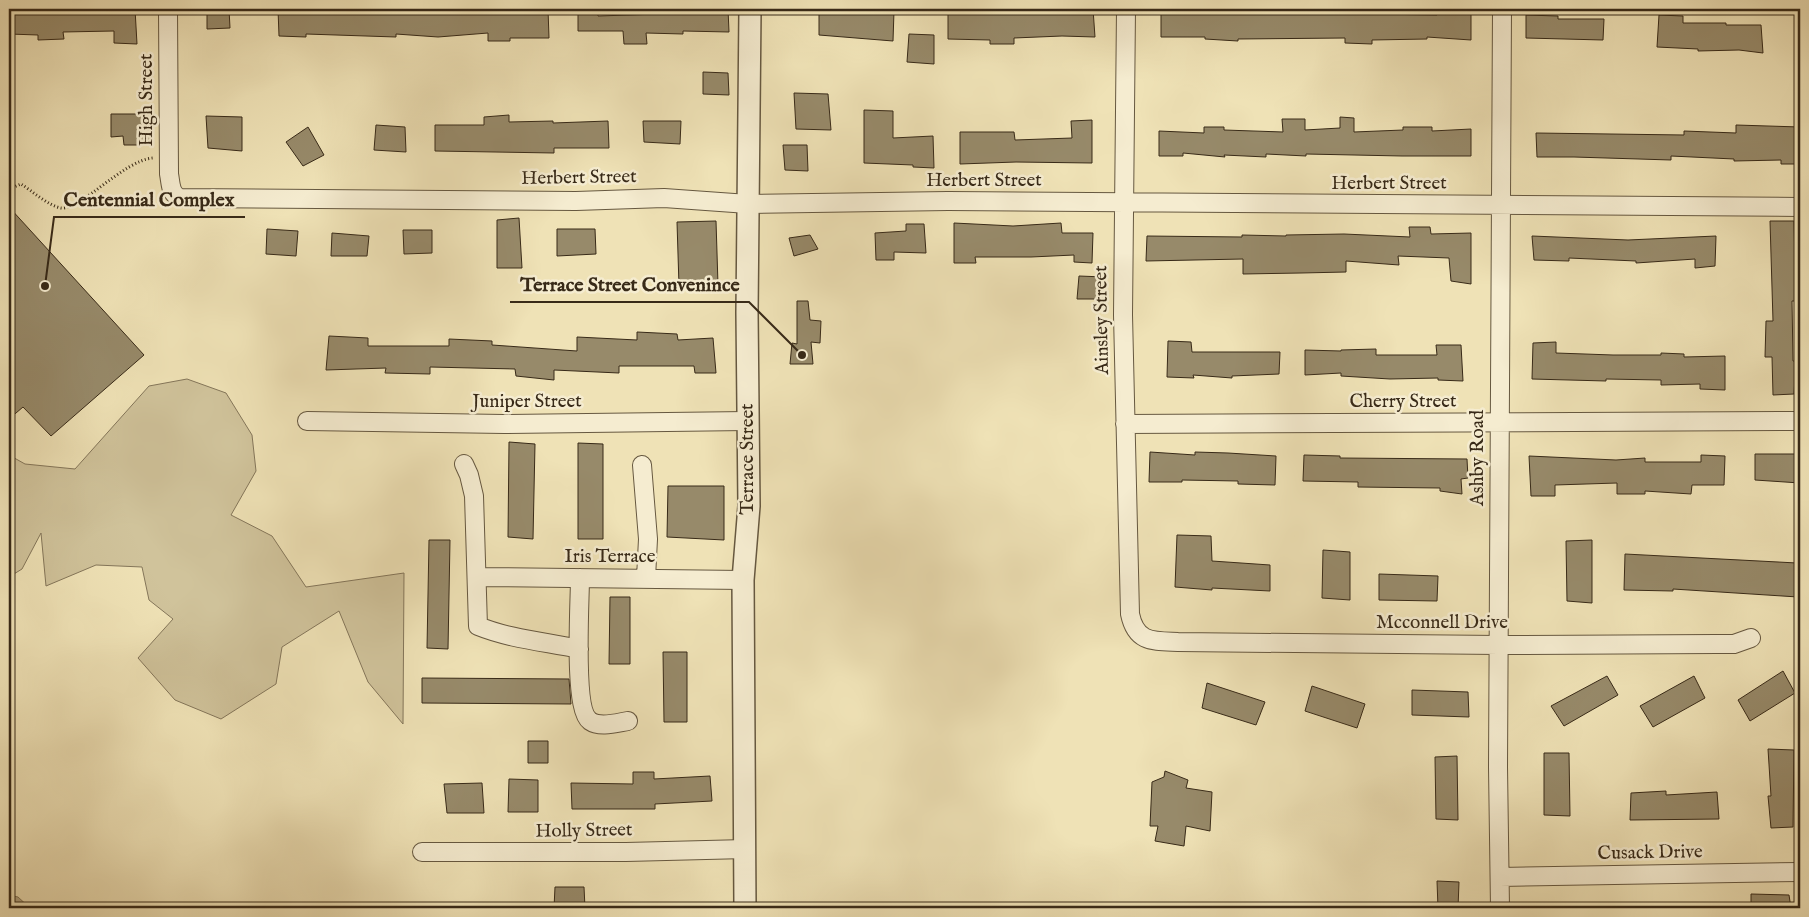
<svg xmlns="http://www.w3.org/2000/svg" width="1809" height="917" viewBox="0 0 1809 917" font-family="'IM FELL English',serif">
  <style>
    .green { fill: #d0c39b; stroke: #84765a }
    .water { fill: #b1a380; stroke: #817356 }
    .building { fill: #978a6a; stroke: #382a18 }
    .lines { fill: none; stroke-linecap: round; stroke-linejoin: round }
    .minor-casing { stroke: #665840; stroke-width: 20 }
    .tertiary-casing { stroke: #665840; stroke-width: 24 }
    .path { stroke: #382a18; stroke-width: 3; stroke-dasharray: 1 2.5; stroke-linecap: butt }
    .minor { stroke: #f5ecd0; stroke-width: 18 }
    .tertiary { stroke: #f5ecd0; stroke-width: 21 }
    .labels { text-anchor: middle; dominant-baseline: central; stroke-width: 5; stroke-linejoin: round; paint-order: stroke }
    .street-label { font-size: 19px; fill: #382a18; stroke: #f5ecd0 }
    .leader { fill: none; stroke: #382a18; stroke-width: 2 }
    .callout-dot { fill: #382a18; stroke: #f5ecd0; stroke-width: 2 }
    .callout-label { font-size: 20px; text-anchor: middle; font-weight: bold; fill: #382a18; stroke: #f5ecd0; stroke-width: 5; stroke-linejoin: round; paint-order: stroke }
  </style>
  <rect width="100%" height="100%" fill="#efe2b6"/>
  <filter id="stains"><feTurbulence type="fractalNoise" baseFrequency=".004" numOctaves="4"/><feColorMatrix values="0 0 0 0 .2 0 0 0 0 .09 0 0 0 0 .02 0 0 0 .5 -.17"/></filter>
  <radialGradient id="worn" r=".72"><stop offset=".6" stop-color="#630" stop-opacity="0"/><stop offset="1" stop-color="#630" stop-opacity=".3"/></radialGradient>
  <path class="green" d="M187,379L226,393L252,435L256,471L231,515L272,536L306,587L404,573L403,724L368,682L339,611L282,647L276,684L221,719L175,700L138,658L173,619L149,600L142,567L96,565L46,586L41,533L22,569L9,577V455L25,464L75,469L149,386Z"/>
  <path class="water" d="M9,895L18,897L30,908H9Z"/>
  <path class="building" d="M9,9H135L137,44L114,43V31L63,32L64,39L38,40V35L9,34Z
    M207,9H229L230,28L207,29Z
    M278,9H509V11L548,9L549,38H510V41H488V33L438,37L396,34V37L306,34V37L279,36Z
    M578,9H598V16L659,14L658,9H728L729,32L683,31V34L646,33L647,44H624L623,31H578Z
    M1093,9L1095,37L1062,36L1014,38V44H990V40L948,39V10H973V13Z
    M819,10L894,11L893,41L819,35Z
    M1161,11L1196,12L1197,14H1250V12H1285V14H1346L1372,12V14L1437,15V12L1471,13V40L1427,37V39L1372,40V44L1345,43V38L1238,39V41L1205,39V37H1161Z
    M1526,15L1558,16V19H1604L1603,40L1526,38Z
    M1659,15L1683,16V23H1726V25H1761L1763,53L1739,50L1698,51V49L1657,47Z
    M909,34L934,35V64L907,62Z
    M703,72L728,73L729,95L703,94Z
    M794,93L828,94L831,130L796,129Z
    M864,110L893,111V138L933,136L934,168L913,167V165L864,163Z
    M111,114H149L150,145H124L123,136L111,137Z
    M509,115V122L553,121V123L608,121L609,148H554V153L435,151V125H484V117Z
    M206,116L242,117V151L208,148Z
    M1340,117L1354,118V132L1403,130V127H1432V131L1471,129V156H1402L1306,154V156L1266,154V157L1224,155L1225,157L1183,153V156H1159V131L1204,133V127H1224V130L1283,132L1282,119H1305V130L1340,128Z
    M1092,120V163L1016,162L960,164V132H1014L1015,140L1072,138L1071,121Z
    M643,121H681L680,144L644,142Z
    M376,125L405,127L406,152L374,150Z
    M1736,125L1800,127V164H1781V160L1734,161V159L1671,156V160L1574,157H1537L1536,133L1684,135V131L1736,133Z
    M308,127L324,155L303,166L286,142Z
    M783,145H807L808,171L785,170Z
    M9,207L144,355L51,436L23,407L9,419Z
    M519,218L522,268H497V220Z
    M716,221L718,285L679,286L677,222Z
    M1770,221H1794L1795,263H1797L1800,295V301H1792L1793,361H1796L1794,394L1773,395L1772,357H1765L1766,321H1773Z
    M954,223L1013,226L1061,223L1062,233H1093L1092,263L1074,262V255L1031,257H975L976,263H954Z
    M906,224H924L926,253L894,252V260H876L875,233L906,231Z
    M1409,227H1430L1431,234L1471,233V284L1451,281L1449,258L1398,256L1399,265L1346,261V272L1301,273L1243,274V259L1146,261L1147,236L1242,237V235L1286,236V235L1344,234L1410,237Z
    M267,229L298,231L296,256L266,254Z
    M557,229H595L596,254L557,256Z
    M403,230H432V253L404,254Z
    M332,233L369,236L367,256H331Z
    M810,235L818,249L794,256L789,238Z
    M1532,236L1628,240L1716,236L1715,266L1695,268V259L1636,263V261L1569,258V261L1534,260Z
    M1079,276L1104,277V299H1077Z
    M797,301H808L810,320L821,321L820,343L811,342L813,364H790L792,343L797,344Z
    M637,332L677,334L678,340L713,338L716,373H695L694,366H619V373L554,370V380L516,376L515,369L430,367V374L385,373L386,368L326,370L329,336L368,338V346H449V339L492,341V345L577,351V337L637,340Z
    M1168,341L1191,342L1192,352H1280L1279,374L1232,376V378L1193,375L1194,378L1167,377Z
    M1556,342V353L1613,355H1661V353L1684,354V357L1725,356V390L1700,389V384L1661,385V380L1606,379V381L1532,379L1533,343Z
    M1436,345H1461L1463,381L1438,380V378L1390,379L1341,376V373L1305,375V350L1341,351V350L1376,349V355H1437Z
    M509,442L535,444L533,539L508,537Z
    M578,443L603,444V539H578Z
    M1150,452L1195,455V452L1228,453L1276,456L1275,485L1238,484V481L1182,480V482H1149Z
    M1755,454H1800V483L1755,480Z
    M1304,455L1340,456V458L1467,459L1468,478L1461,479L1462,494L1440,491V488L1358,487V482L1303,481Z
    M1701,455L1725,456L1724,485H1692L1691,494L1645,491V494H1617V483L1555,485V496H1531L1529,456L1616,460L1645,458V462H1701Z
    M668,486H724V540L667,537Z
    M1177,535L1211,536L1212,561L1270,565V591L1212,588V590L1175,587Z
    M429,540H450L448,649L427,648Z
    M1592,540V603L1567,601L1566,541Z
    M1323,550L1350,552V600L1322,598Z
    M1625,554L1797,563L1798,597L1673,589V591L1624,590Z
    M1379,574L1438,576L1437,601L1379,600Z
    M610,597H630V664H609Z
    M663,652H687V722H664Z
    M1783,671L1795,693L1750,721L1738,700Z
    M1607,676L1618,695L1564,726L1551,706Z
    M1694,676L1705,698L1653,727L1640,706Z
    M422,678L569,679L571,704L422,703Z
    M1207,683L1265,702L1256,725L1202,708Z
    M1312,686L1365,704L1357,728L1305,711Z
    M1412,690L1468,692L1469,717L1412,715Z
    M528,741H548V763H528Z
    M1768,749L1794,750L1793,827L1771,828L1768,796H1771Z
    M1544,753H1569L1570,816L1544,815Z
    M1457,756L1458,820L1436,819L1435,757Z
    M1165,771L1188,780L1186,788L1212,792L1210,831L1186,826L1184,846L1155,841L1158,826H1150L1152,782L1164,777Z
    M633,772H654V779L710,776L712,801L655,804V809H572L571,783L633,784Z
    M509,779L538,780V812H508Z
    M482,783L484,813H447L444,784Z
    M1666,791V795L1717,792L1719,819L1630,820L1631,793Z
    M1437,881L1459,882L1458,908H1438Z
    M555,887H584L585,908H554Z
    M1751,894L1789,895L1791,908H1751Z"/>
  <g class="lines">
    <g class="minor-casing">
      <path id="minor" d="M168,9L169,174C171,184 170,194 180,198L576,201L664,198L748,204L948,201L1800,207
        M1126,9L1123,315L1130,614C1136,643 1153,641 1178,642L1499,645L1717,644H1734L1751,638
        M307,421L504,424L747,421
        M1125,424L1800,421
        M464,464L469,475L474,496L478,626C510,639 546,642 579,649
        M642,465L648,539L646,578
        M477,577L743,580
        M580,578C580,602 573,709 590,721C600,728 616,723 628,721
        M422,852H626L746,849
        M1500,877L1800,872
        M1500,908L1498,767L1502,9"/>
    </g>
    <g class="tertiary-casing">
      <path id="tertiary" d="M745,908L743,580L749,506L747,313L750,9"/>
    </g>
    <path class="path" d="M9,189L21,184C32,191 49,206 61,208C81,210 124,160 153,158"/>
    <use href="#minor" class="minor"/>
    <use href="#tertiary" class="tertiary"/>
  </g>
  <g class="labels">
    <g class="street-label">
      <text transform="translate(147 100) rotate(-90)">High Street</text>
      <text transform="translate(579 178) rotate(-1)">Herbert Street</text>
      <text x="984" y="181">Herbert Street</text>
      <text x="1389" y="184">Herbert Street</text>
      <text transform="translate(1102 320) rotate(-91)">Ainsley Street</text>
      <text x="527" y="402">Juniper Street</text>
      <text x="1403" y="402">Cherry Street</text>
      <text transform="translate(1478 458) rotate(-90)">Ashby Road</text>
      <text transform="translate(748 459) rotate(-90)">Terrace Street</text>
      <text x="610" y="557">Iris Terrace</text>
      <text x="1442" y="623">Mcconnell Drive</text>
      <text transform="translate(584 831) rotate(-1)">Holly Street</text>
      <text transform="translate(1650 853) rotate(-1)">Cusack Drive</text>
    </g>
  </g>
  <path class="leader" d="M45 286L54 217H245M802 355L749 302H510"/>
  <g class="callout-dot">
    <circle cx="45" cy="286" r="5"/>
    <circle cx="802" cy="355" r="5"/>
  </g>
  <g class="callout-label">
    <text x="149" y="206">Centennial Complex</text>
    <text x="630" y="291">Terrace Street Convenince</text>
  </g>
  <rect width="1809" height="917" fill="none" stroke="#efe2b6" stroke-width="30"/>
  <rect x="10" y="10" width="1789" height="897" fill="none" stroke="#382a18" stroke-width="2.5"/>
  <rect x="15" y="15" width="1779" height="887" fill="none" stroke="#382a18"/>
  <rect width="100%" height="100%" filter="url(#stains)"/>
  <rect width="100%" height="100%" fill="url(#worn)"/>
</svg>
